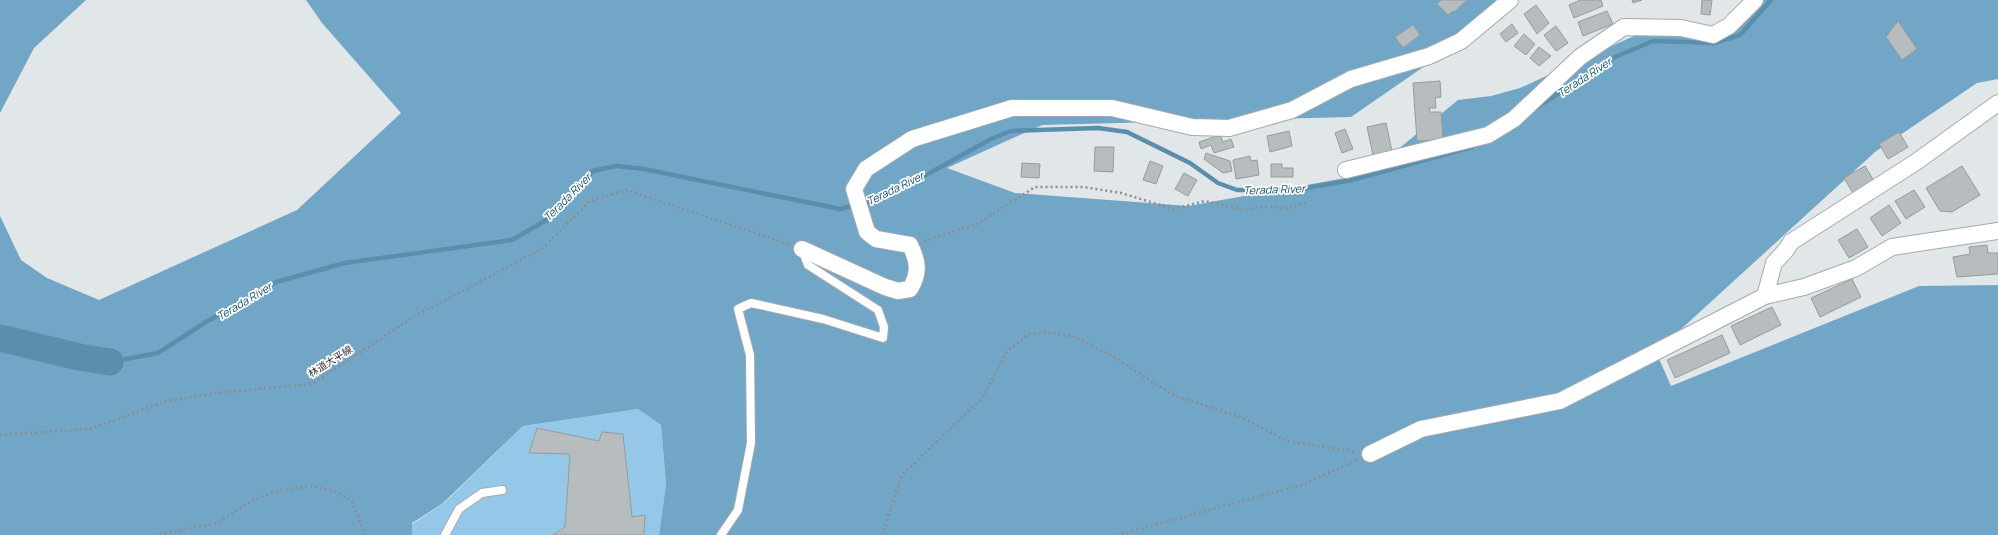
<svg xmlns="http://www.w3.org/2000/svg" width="1998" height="535" viewBox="0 0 1998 535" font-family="Manrope,'Noto Sans JP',sans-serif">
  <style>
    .green { fill: #95c8e8 }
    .forest { fill: #72a6c7 }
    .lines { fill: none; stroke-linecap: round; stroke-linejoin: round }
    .stream { stroke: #5a8ead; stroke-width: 4.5 }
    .river { stroke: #5a8ead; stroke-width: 27 }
    .building { fill: #b7bcbf; stroke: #969b9e }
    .lane-casing { stroke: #a5aaae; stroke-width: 10 }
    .street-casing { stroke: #a5aaae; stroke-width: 18 }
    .path { stroke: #8a8e90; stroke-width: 2.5; stroke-dasharray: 2 3; stroke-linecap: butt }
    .lane { stroke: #fff; stroke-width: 8 }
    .street { stroke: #fff; stroke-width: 16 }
    .labels { text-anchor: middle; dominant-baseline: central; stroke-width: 3.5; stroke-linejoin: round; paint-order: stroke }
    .street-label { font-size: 10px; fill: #333537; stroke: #fff }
    .water-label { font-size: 11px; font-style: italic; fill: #0a4e6f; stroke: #fff }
  </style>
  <rect width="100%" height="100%" fill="#e1e6e9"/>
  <path class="green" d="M638,409L661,425L666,484L659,535H412V524L443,504L523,426Z"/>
  <path class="forest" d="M0,0H86L34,48L0,113Z
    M306,0H1510L1461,41L1351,117L1042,125L947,168L1015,193L1188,206L1368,174L1458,100L1491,96L1520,88L1636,35L1730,31L1759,0H1998V79L1977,83L1875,152L1656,352L1671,386L1919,286L1998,285V535H659L666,484L661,425L638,409L523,426L442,504L412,523V535H0V216L21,260L47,278L99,300L297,210L401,113L322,23Z"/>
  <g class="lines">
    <path class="stream" d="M1537,107L1615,57L1653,41L1714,43L1740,35L1771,0
      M110,362L158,353L206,322L276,282L345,263L512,240L548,219L593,171L616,166L644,169L840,209L868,202L926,175L991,139L1011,131L1098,128L1127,132L1190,163L1218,183L1237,190H1295L1352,180L1472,147"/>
    <path class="river" d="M0,338L79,357L110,362"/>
  </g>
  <path class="building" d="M1441,0H1467L1454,12L1453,11L1448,15L1437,4Z
    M1580,0H1601L1603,6L1574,18L1569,5Z
    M1632,0H1642L1633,3Z
    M1702,0H1712L1710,15L1701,14Z
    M1536,5L1549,23L1537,34L1524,14Z
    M1607,11L1613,24L1583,36L1578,22Z
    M1898,21L1917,49L1902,60L1886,37Z
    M1512,24L1518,33L1506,42L1500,34Z
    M1413,25L1420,35L1403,48L1395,37Z
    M1556,26L1568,43L1556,51L1544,35Z
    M1524,34L1535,44L1526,55L1514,46Z
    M1539,47L1551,56L1539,66L1530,58Z
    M1440,81L1441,97L1435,98L1436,108H1429L1430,112H1441L1443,140L1417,141L1413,83Z
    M1386,123L1392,151L1373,155L1367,127Z
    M1345,129L1353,149L1342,153L1335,133Z
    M1289,131L1292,146L1270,152L1267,136Z
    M1899,132L1908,147L1888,159L1879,144Z
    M1220,135L1223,142L1231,139L1234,147L1214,153L1211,145L1201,149L1199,142Z
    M1095,147H1114L1113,172L1094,171Z
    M1206,153L1230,161L1232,171L1223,173L1204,159Z
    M1250,156L1251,161L1257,160L1259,175L1236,179L1233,160Z
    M1150,161L1163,166L1156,184L1143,180Z
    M1022,163L1040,164L1039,178L1021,177Z
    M1271,164H1282V168H1293V177H1271Z
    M1865,166L1874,181L1853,193L1844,178Z
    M1962,166L1980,195L1952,212L1940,211L1926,188Z
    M1184,173L1197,180L1188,196L1175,189Z
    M1914,190L1925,207L1906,219L1895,201Z
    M1889,205L1901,223L1882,236L1870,218Z
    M1857,229L1868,247L1849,258L1838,240Z
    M1987,245L1988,253H1998V274L1957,277L1953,257L1970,254L1969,247Z
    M1852,279L1861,297L1820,317L1811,298Z
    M1772,307L1781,325L1740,345L1731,326Z
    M1722,335L1730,353L1675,378L1667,360Z
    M537,428L599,441L602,432L623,434L632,517L645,515L644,535H553L565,527L570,454L529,453Z"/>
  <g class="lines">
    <g class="lane-casing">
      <path id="lane" d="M445,535L459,509L482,493L502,490
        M721,535L738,510L751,443L750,355L738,309L751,303L823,319L883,338L884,327L878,310L808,265L802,249"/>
    </g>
    <g class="street-casing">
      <path id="street" d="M1346,170L1488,135L1514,119L1580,57L1624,27L1681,28L1713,35L1729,26L1755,0
        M802,249L885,287L898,291L910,289C920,273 918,261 910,245L876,239L867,232L854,189L866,169L912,139L1012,108H1112L1192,127L1229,128L1292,110L1351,79L1429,56L1461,41L1510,0
        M1765,296L1774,263L1786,250L1791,242L1916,162L1998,103
        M1370,454L1421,429L1560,401L1765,296L1804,287L1856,268L1892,247L1998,231"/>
    </g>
    <path class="path" d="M924,241L977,224L1035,187H1084L1121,193L1174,209L1205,201L1244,210L1265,206L1287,209L1308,202
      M0,435L90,429L167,401L217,393L312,384L415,316L542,249L590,201L627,190L788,244
      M155,535L217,523L255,499L281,490L312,486L337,492L352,501L365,535
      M882,535L902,475L982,398L1008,350L1029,334L1047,332L1075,337L1116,358L1171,394L1243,418L1287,441L1357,452
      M1117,535L1302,485L1357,460"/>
    <use href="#lane" class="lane"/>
    <use href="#street" class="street"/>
  </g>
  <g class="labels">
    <g class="street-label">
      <text transform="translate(330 361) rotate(-32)">林道大平線</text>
    </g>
    <g class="water-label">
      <text transform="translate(1584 77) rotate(-33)">Terada River</text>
      <text transform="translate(895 188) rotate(-26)">Terada River</text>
      <text transform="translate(1274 189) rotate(-2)">Terada River</text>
      <text transform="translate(567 197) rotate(-45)">Terada River</text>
      <text transform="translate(244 301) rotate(-31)">Terada River</text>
    </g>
  </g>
</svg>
